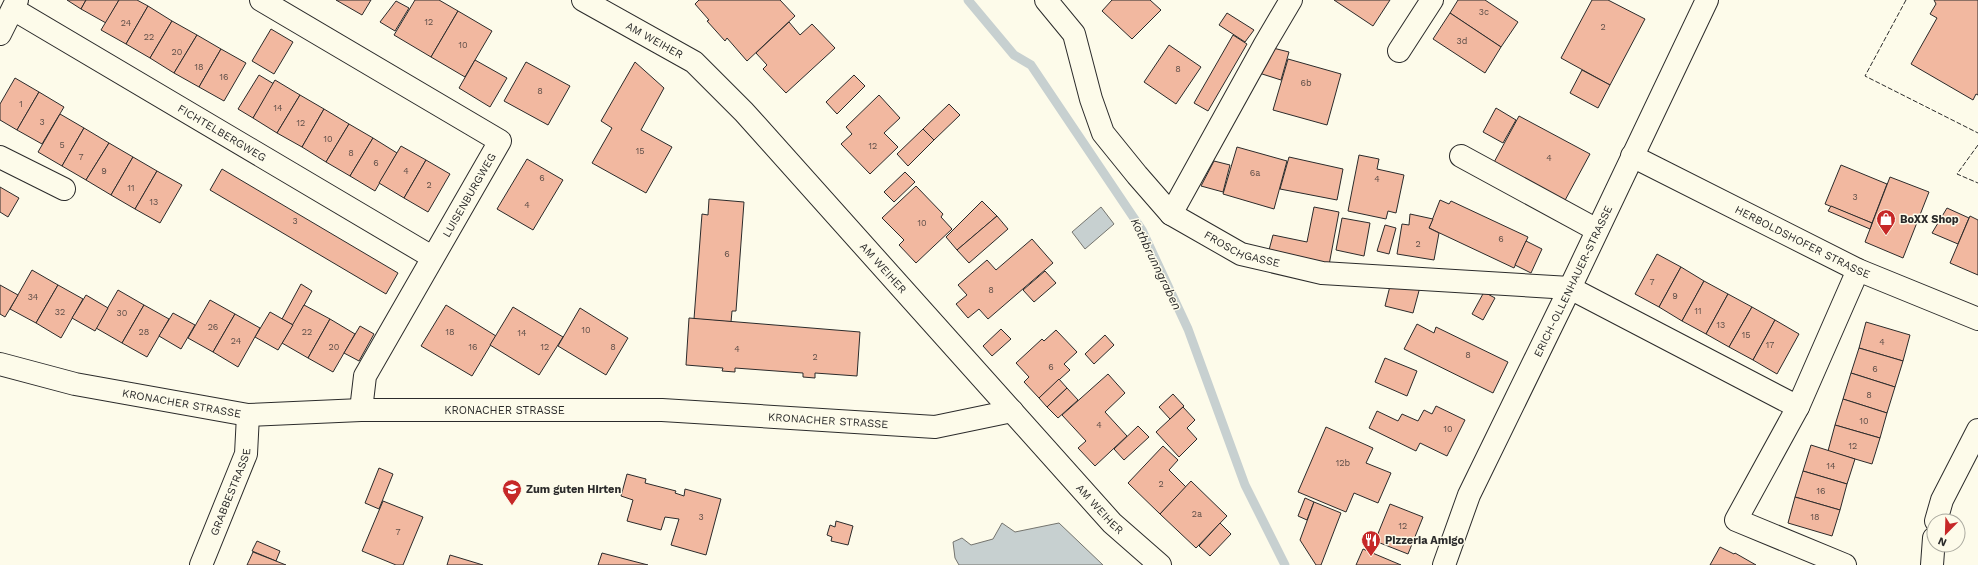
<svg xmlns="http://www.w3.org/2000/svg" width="1978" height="565" font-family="'Work Sans',sans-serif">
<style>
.water{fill:#c7d0d0;stroke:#74746e}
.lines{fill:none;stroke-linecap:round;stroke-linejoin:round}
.stream{stroke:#c7d0d0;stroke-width:9}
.building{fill:#f2b8a0;stroke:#2b2b2b}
.minor-casing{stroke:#2b2b2b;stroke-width:24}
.minor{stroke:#fdfbea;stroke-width:22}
.fence{stroke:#2b2b2b;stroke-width:1;stroke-dasharray:5 2;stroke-linecap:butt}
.labels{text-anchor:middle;stroke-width:3;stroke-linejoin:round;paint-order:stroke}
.number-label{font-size:9px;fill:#5d4e48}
.street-label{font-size:11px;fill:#2b2b2b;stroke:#fdfbea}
.poi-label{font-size:11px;font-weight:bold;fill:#2b2b2b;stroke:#fdfbea;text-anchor:start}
.water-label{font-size:12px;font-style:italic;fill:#2b2b2b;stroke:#fdfbea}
</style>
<rect width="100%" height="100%" fill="#fdfbea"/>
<!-- water -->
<g class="water">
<polygon points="1101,207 1114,224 1085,249 1072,232"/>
<polygon points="1002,523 1015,532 1059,523 1103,565 959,565 955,558 953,542 962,538 971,545 993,539"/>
</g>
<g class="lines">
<!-- stream -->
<polyline class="stream" points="968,0 1014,55 1031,65 1142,230 1188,329 1245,485 1285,565"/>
</g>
<!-- building -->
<g class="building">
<polygon points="67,0 86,0 81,9"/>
<polygon points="86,0 119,0 106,23 81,9"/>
<polygon points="119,0 137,0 148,6 126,44 101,30"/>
<polygon points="336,0 371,0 362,15"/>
<polygon points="415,0 439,0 458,11 431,57 394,35"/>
<polygon points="699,0 780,0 795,16 747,61 727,38 725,41 707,21 709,20 695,4"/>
<polygon points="1112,0 1150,0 1161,10 1132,39 1102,11"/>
<polygon points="1334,0 1390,0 1373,26"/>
<polygon points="1458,0 1485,0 1518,22 1501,47 1450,13"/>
<polygon points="1592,0 1608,0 1645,19 1610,85 1561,58"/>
<polygon points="1934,0 1978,0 1978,95 1976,94 1973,100 1911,64 1937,18 1930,14 1936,4"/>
<polygon points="396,1 409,8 395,31 380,22"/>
<polygon points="148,6 172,21 150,58 126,44"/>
<polygon points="458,11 492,31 465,77 431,57"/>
<polygon points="1227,13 1254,30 1245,42 1219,25"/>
<polygon points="1450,13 1501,47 1485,73 1433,39"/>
<polygon points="172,21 197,35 174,73 150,58"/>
<polygon points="789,22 800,35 812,24 835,48 786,93 763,69 767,65 756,53"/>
<polygon points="271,29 293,42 274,74 252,61"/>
<polygon points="197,35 221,49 199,87 174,73"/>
<polygon points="1233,35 1247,44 1208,111 1194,103"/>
<polygon points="1169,45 1201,67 1176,104 1144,82"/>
<polygon points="1273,48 1289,52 1281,80 1259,73"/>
<polygon points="221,49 246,63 224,101 199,87"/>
<polygon points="1288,59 1341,74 1327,125 1273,110"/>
<polygon points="475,60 507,78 490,107 459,88"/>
<polygon points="526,62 570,86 548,125 504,101"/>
<polygon points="635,62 664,88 641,130 672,147 646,193 592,163 612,128 601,121"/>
<polygon points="1582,70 1610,85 1598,108 1570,93"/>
<polygon points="259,75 274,84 253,118 238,109"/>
<polygon points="854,75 865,86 837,114 826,102"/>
<polygon points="15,78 39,92 17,130 0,120 0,104"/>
<polygon points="275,80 300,95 277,133 253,118"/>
<polygon points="39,92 64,107 42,144 17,130"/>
<polygon points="300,95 324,109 302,147 277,133"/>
<polygon points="879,95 900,118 884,133 898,147 870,174 841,144 852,134 846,127"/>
<polygon points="949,104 960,115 934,140 923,129"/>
<polygon points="1496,108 1516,120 1503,143 1483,132"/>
<polygon points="324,109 349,124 326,162 302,147"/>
<polygon points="60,114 84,128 62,166 38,152"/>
<polygon points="1519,116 1590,154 1563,204 1492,166"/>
<polygon points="349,124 373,138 350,176 326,162"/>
<polygon points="84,128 109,143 86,180 62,166"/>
<polygon points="923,129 934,140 908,166 897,154"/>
<polygon points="373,138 397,153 375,191 350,176"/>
<polygon points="109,143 133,157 111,195 86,180"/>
<polygon points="401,146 426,160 404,198 379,183"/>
<polygon points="1237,147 1287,161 1274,209 1223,194"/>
<polygon points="1359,155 1379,159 1377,169 1404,175 1396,213 1388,211 1386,219 1348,211"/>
<polygon points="133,157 157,171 135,209 111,195"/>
<polygon points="1289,157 1343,169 1337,200 1280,189"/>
<polygon points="527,159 563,180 533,230 497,209"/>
<polygon points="426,160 450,174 428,212 404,198"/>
<polygon points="1214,161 1230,165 1223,192 1201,186"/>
<polygon points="1841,165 1887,184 1872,223 1825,204"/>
<polygon points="222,169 398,273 386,294 210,190"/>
<polygon points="157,171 182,185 160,223 135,209"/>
<polygon points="905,172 915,182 894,202 884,192"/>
<polygon points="1890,177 1929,192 1903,258 1865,242"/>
<polygon points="916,186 943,214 941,217 952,229 916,263 899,245 904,240 882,218"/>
<polygon points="0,187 19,198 8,217 0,212"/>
<polygon points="709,199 744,202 736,311 732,311 731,322 694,319 702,214 708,215"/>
<polygon points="1440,200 1449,204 1451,201 1528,237 1514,268 1429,228"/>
<polygon points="982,201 997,216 957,250 946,237"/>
<polygon points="1831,206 1872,223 1870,229 1828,211"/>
<polygon points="1314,207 1339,212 1329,265 1269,250 1273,235 1307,242"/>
<polygon points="1947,208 1969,218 1958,244 1932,233"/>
<polygon points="1410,214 1433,219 1429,228 1439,233 1434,260 1397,254 1402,224 1409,225"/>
<polygon points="997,216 1008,229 969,263 957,250"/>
<polygon points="1970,216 1978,220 1978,275 1950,263"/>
<polygon points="1342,218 1370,223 1364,256 1336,250"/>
<polygon points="1385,225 1396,228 1389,254 1377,251"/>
<polygon points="1032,239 1053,263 988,319 979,309 968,318 956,304 967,295 958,285 987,260 996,270"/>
<polygon points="1526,241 1542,249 1531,273 1515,265"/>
<polygon points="1657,254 1681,267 1659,307 1635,294"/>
<polygon points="1681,267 1704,281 1682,321 1659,307"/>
<polygon points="32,270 58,285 36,323 10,309"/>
<polygon points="1045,271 1056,283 1034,302 1023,290"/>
<polygon points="1704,281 1728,294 1706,334 1682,321"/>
<polygon points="301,284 312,291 293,325 282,319"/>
<polygon points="0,285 18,295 5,317 0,314"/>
<polygon points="58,285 83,299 61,338 36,323"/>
<polygon points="1390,286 1420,287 1413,313 1385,306"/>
<polygon points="118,290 144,305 122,343 96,328"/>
<polygon points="1484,292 1495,298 1483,320 1472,314"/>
<polygon points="1728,294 1752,307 1729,347 1706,334"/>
<polygon points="86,295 108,308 95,331 72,318"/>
<polygon points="210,300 235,314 213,352 188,338"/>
<polygon points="144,305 169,319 147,357 122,343"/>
<polygon points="304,305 330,319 308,358 282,343"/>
<polygon points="446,305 496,336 472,376 421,346"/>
<polygon points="513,307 563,337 539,375 490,345"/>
<polygon points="1752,307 1775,320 1753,360 1729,347"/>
<polygon points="580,308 628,338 606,375 558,346"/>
<polygon points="270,312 293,325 278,350 255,337"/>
<polygon points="173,313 195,325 181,349 159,336"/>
<polygon points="235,314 260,328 238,367 213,352"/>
<polygon points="689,318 860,332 857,376 815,373 815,378 803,377 803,373 735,368 735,372 722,371 723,368 686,365"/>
<polygon points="330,319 355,334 333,372 308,358"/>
<polygon points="1775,320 1799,334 1777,374 1753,360"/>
<polygon points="1866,322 1910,335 1903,361 1859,348"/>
<polygon points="1417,324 1434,333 1436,327 1508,362 1493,393 1404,349"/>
<polygon points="360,326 374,334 359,361 344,353"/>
<polygon points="1001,329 1011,339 992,356 983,346"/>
<polygon points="1056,330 1077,352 1064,364 1070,370 1039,398 1024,382 1029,377 1016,363 1042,339 1044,341"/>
<polygon points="1105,335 1114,345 1094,364 1085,354"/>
<polygon points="1859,348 1903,361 1895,387 1851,373"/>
<polygon points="1385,358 1417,371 1407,396 1375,382"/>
<polygon points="1851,373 1895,387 1887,413 1843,399"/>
<polygon points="1108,374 1125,393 1105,412 1127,436 1095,466 1078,448 1086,441 1062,415"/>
<polygon points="1059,379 1067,388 1047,407 1039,398"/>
<polygon points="1067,388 1078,400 1058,418 1047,407"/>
<polygon points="1173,394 1184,406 1170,419 1159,407"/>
<polygon points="1843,399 1887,413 1880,438 1835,425"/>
<polygon points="1436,406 1465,420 1447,456 1420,443 1416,451 1369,428 1377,411 1398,421 1402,414 1418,421 1424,410 1432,414"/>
<polygon points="1183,407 1195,420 1187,428 1197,439 1179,457 1156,432"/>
<polygon points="1835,425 1880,438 1872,464 1828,451"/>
<polygon points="1138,426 1149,437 1124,460 1114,449"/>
<polygon points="1326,427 1373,448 1366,463 1391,473 1378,503 1354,493 1346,512 1298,492"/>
<polygon points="1811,445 1855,459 1847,484 1803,471"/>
<polygon points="1163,446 1178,460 1169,470 1186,487 1160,514 1128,483"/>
<polygon points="379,468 393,474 379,509 365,503"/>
<polygon points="1803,471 1847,484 1840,510 1795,497"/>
<polygon points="627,474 646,479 645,483 676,491 675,493 684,496 685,489 721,499 706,555 671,545 679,519 665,517 661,530 627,521 633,500 621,496"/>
<polygon points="1191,481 1227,516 1196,548 1160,514"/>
<polygon points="1795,497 1840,510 1832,536 1788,523"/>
<polygon points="1305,498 1314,502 1307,520 1298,516"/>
<polygon points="383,501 423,517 403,565 396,565 362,551"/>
<polygon points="1314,502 1341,513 1321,565 1316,565 1300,540"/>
<polygon points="1390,504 1423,517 1408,554 1375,541"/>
<polygon points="836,521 853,526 848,545 831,541 832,537 827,535 830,525 835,527"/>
<polygon points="1220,523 1231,534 1210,556 1199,546"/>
<polygon points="257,541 280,551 276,561 252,551"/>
<polygon points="1720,547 1734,554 1735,553 1756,565 1710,565"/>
<polygon points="1363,549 1401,565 1356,565"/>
<polygon points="253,552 286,565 247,565"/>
<polygon points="602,553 648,565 598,565"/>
<polygon points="450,555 483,565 447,565"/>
</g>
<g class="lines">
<defs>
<g id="minor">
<polyline points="261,0 500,141 365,376 361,410"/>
<path id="s1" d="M583 0 694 62 744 112 1112 523 1160 565"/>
<path id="s2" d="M1046 0 1074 34 1091 99 1103 133 1137 175 1171 214 1241 254 1322 273 1570 288 1798 407 1858 270"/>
<path id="s3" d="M13 9 432 257"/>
<polyline points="0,34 17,0"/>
<polyline points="1399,51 1432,0"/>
<polyline points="1461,156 1597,230"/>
<path id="s4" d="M1632 156 1858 270 1978 319"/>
<polyline points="0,157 64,189"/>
<polyline points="1171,214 1265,44 1291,0"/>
<path id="s5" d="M0 364 75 384 248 415 361 410H662L935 427 1012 411"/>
<polyline points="1798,407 1736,520 1845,565"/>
<polyline points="1936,521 1942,500 1978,430"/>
<path id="s6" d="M201 565 246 454 248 415"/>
<path id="s7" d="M1444 565 1469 495 1570 288 1707 0"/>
<polyline points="1932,565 1934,538"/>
</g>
</defs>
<!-- minor casing -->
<use href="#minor" class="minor-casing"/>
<!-- minor -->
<use href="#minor" class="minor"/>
<!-- fence -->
<g class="fence">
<polyline points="1906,0 1865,76 1978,133"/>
<polyline points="1978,145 1957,174 1978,183"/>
</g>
</g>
<!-- icons -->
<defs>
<symbol id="shop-pin" viewBox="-11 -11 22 30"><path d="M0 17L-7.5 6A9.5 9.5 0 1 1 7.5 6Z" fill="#c62828" stroke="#fdfbea"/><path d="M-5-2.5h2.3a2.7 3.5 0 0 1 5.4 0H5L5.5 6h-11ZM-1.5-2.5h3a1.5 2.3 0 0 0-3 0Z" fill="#fff"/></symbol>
<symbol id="school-pin" viewBox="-11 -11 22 30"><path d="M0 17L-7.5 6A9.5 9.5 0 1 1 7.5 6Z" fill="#c62828" stroke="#fdfbea"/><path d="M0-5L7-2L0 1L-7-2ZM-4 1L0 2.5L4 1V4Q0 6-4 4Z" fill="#fff"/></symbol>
<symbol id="restaurant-pin" viewBox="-11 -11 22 30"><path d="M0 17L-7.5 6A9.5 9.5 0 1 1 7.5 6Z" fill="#c62828" stroke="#fdfbea"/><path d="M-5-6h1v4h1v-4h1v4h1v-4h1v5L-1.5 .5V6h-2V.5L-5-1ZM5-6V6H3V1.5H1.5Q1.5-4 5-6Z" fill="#fff"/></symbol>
</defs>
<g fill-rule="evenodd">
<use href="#shop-pin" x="1875" y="208" width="22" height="30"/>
<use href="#school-pin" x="501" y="478" width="22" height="30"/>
<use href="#restaurant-pin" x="1360" y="529" width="22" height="30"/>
</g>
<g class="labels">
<!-- number labels -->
<g class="number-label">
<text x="1484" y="15">3c</text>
<text x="429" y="25">12</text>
<text x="126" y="26">24</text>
<text x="1603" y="30">2</text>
<text x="149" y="40">22</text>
<text x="1462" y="44">3d</text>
<text x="463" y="48">10</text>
<text x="177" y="55">20</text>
<text x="199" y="70">18</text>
<text x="1178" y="72">8</text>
<text x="224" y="80">16</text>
<text x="1306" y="86">6b</text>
<text x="540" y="94">8</text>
<text x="21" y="107">1</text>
<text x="278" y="111">14</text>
<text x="42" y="125">3</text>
<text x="301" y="126">12</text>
<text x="328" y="142">10</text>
<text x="62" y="148">5</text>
<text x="873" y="149">12</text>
<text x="640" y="154">15</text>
<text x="351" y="156">8</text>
<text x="81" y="160">7</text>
<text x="1549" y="161">4</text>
<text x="376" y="166">6</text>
<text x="104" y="174">9</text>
<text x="406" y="174">4</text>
<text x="1255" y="176">6a</text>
<text x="542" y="181">6</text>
<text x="1377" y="182">4</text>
<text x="429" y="188">2</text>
<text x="131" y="191">11</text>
<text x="1855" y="200">3</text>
<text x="154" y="205">13</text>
<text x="527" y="208">4</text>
<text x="295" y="224">3</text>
<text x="922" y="226">10</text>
<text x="1501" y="242">6</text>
<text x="1418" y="247">2</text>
<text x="727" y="257">6</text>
<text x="1652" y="285">7</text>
<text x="991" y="293">8</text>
<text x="1675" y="299">9</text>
<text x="33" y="300">34</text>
<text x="1698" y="314">11</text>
<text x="60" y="315">32</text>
<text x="122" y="316">30</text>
<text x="1721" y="328">13</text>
<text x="213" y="330">26</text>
<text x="586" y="333">10</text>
<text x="144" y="335">28</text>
<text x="307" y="335">22</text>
<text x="450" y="335">18</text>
<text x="522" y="336">14</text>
<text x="1746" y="338">15</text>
<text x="236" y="344">24</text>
<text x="1882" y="345">4</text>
<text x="1770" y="348">17</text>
<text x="334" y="350">20</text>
<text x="473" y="350">16</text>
<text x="545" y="350">12</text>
<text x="613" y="350">8</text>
<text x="737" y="352">4</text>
<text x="1468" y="358">8</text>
<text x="815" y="360">2</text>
<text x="1051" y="370">6</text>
<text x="1875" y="372">6</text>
<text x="1869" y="398">8</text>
<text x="1864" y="424">10</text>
<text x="1099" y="428">4</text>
<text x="1448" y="432">10</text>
<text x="1853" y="449">12</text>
<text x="1343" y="466">12b</text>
<text x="1831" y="469">14</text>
<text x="1161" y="487">2</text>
<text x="1821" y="494">16</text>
<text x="1197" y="517">2a</text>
<text x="701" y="520">3</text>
<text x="1815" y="520">18</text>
<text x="1403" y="529">12</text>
<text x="398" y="535">7</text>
</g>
<!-- street labels -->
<g class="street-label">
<text dy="4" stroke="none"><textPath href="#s1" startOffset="82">AM WEIHER</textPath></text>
<text dy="4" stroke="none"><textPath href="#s3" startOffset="243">FICHTELBERGWEG</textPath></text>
<text transform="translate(469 195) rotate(-60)" y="4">LUISENBURGWEG</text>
<text dy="4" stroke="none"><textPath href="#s4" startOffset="191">HERBOLDSHOFER STRASSE</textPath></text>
<text dy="4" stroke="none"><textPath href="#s2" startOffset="333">FROSCHGASSE</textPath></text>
<text dy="4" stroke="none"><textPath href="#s1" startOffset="407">AM WEIHER</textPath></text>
<text dy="4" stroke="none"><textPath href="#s7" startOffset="312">ERICH-OLLENHAUER-STRASSE</textPath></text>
<text dy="4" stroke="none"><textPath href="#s5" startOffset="186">KRONACHER STRASSE</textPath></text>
<text dy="4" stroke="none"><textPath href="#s5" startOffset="510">KRONACHER STRASSE</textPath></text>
<text dy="4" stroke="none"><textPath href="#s5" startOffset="834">KRONACHER STRASSE</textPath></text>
<text dy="4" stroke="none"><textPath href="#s6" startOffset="79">GRABBESTRASSE</textPath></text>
<text dy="4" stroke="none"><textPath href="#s1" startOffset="731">AM WEIHER</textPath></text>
</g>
<!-- poi labels -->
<g class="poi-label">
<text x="1900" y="223">BoXX Shop</text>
<text x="526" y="493">Zum guten Hirten</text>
<text x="1385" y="544">Pizzeria Amigo</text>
</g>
<!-- water labels -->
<g class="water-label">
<text transform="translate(1156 264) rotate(64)" y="4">Kothbrunngraben</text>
</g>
</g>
<!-- north arrow -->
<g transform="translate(1946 533) rotate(203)"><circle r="19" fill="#fdfbea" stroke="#a9a89e"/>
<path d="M0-3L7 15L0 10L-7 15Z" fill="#c62828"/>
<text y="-6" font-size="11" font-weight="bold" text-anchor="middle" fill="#2b2b2b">N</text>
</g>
</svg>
